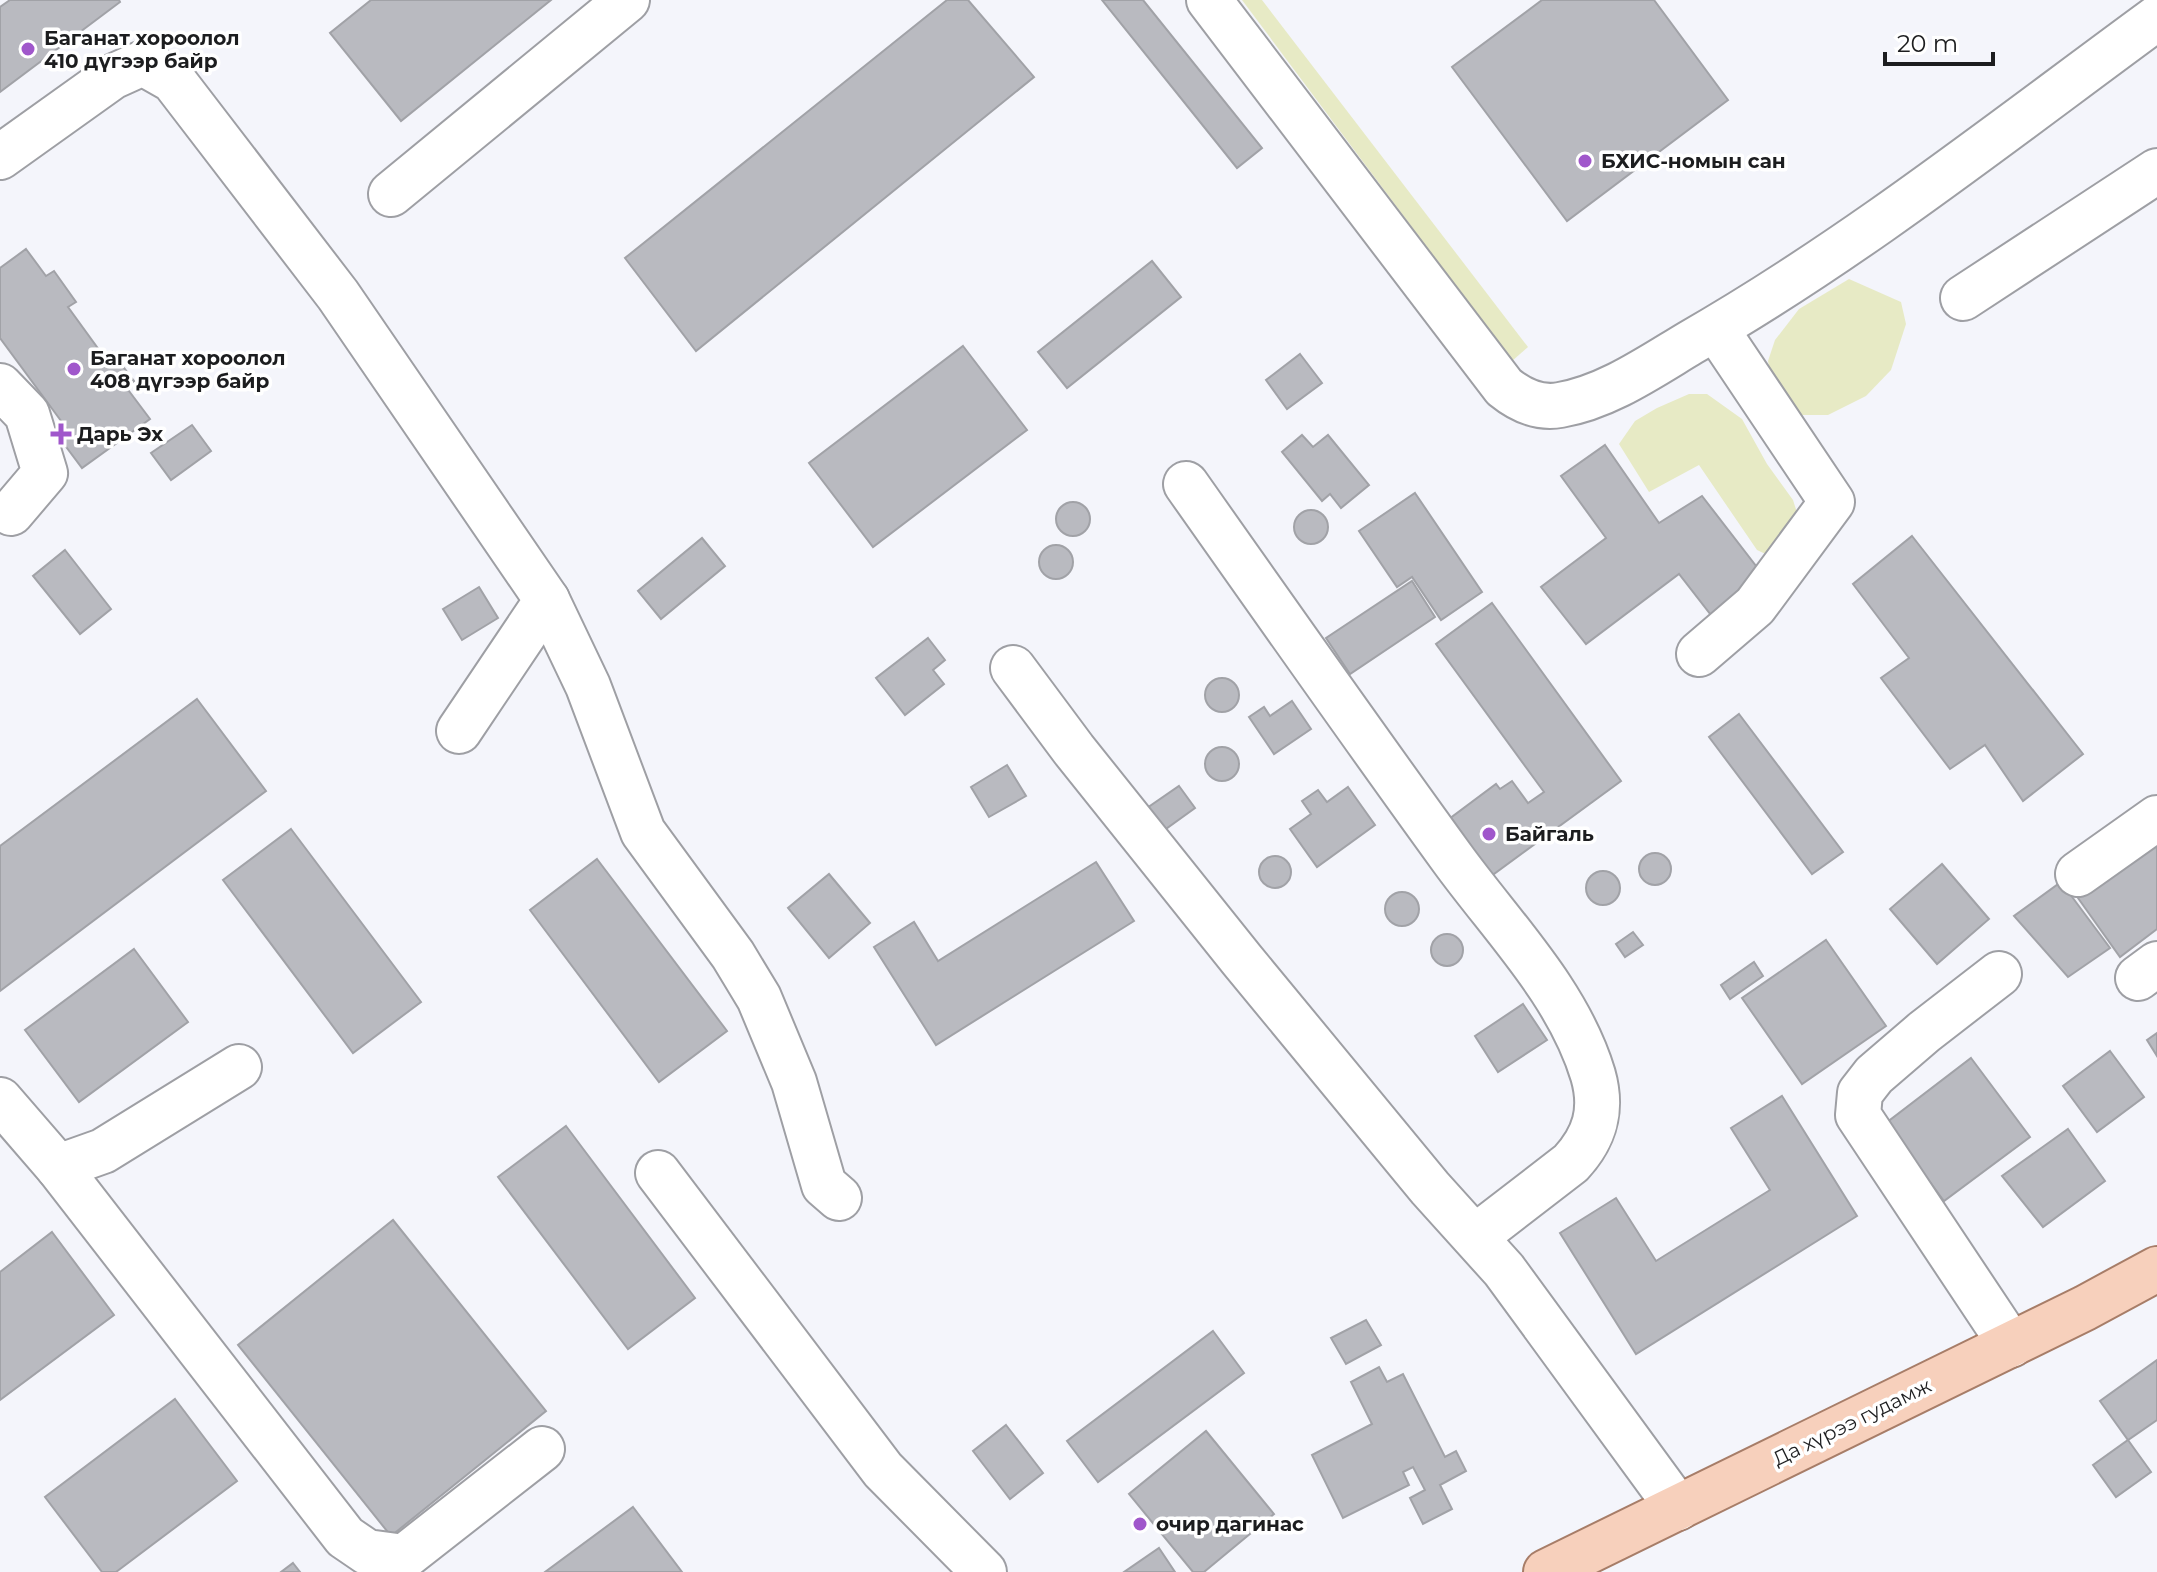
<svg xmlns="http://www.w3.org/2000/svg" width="2157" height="1572" font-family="Montserrat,sans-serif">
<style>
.green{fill:#e7eac5}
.building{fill:#b9bac0;stroke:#a1a2a7;stroke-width:2}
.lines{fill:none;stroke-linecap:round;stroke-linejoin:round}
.minor-casing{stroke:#9e9fa4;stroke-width:48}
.major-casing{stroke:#a77d68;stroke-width:48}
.minor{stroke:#fff;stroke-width:44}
.major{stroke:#f7d0bc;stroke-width:44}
.poi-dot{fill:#a057cb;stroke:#fff;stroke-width:3}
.labels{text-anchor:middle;stroke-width:7;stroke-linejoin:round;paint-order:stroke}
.poi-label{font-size:20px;font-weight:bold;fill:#1c1d1f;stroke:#fff;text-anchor:start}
.street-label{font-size:20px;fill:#1c1d1f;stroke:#fff}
</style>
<rect width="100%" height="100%" fill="#f4f5fb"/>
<!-- green -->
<g class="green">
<polygon points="1242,0 1262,0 1528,347 1512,361"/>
<polygon points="1849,279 1901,302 1906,324 1891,370 1866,396 1828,415 1802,415 1774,391 1768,361 1775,340 1799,309"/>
<polygon points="1689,394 1707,394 1742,419 1767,464 1793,500 1801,525 1772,557 1757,550 1699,465 1649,492 1619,444 1635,421 1657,408"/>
</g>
<!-- building -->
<g class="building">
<polygon points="10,0 119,0 120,2 0,92 0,7"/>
<polygon points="371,0 551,0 401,121 330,33"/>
<polygon points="947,0 968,0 1034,77 696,351 625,258"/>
<polygon points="1102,0 1143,0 1262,148 1237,168"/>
<polygon points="1542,0 1654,0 1728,100 1567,221 1452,67"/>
<polygon points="26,249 46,276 54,271 76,302 68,307 105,358 112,352 134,381 126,387 150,419 82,468 58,436 67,429 0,338 0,268"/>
<polygon points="1152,261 1181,297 1067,388 1038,352"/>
<polygon points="963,346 1027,430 873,547 809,463"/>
<polygon points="1300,354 1322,383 1287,409 1266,380"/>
<polygon points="192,425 211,451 171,480 151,453"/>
<polygon points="1302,435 1313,447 1328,435 1369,485 1341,508 1330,494 1322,501 1282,452"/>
<polygon points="1605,445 1659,523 1702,496 1770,584 1718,624 1679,574 1586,644 1541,587 1606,538 1561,476"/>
<polygon points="1415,493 1482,592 1441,620 1412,577 1397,587 1359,531"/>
<circle cx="1073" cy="519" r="17"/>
<circle cx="1311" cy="527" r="17"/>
<polygon points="1912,536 2083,754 2023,801 1985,745 1950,769 1881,678 1909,658 1853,584"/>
<polygon points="702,538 725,566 661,619 638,591"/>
<circle cx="1056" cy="562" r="17"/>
<polygon points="65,550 111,609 80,634 33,576"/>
<polygon points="1412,581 1435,617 1350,674 1326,638"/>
<polygon points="479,587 498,618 462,640 443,609"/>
<polygon points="1492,603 1621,781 1483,882 1441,825 1496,784 1500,789 1512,781 1528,803 1544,792 1436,644"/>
<polygon points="928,638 945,660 933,670 944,684 905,715 876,678"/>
<circle cx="1222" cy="695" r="17"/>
<polygon points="197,699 266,791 0,991 0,846"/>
<polygon points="1292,701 1311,729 1274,754 1249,717 1264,707 1270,716"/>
<polygon points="1739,714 1843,852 1812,874 1709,737"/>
<circle cx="1222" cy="764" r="17"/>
<polygon points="1007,765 1026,796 989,817 971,787"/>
<polygon points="1179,786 1195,808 1163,831 1147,808"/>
<polygon points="1348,787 1375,825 1317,867 1290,829 1311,814 1302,801 1318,790 1327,802"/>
<polygon points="291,829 421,1002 353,1053 223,880"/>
<polygon points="2157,835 2157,929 2120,957 2078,898"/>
<circle cx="1655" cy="869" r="16"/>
<circle cx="1275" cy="872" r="16"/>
<polygon points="597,859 727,1031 659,1082 530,910"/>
<polygon points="1096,862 1134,921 936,1045 874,947 914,922 938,961"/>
<polygon points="1942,864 1989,919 1937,964 1890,909"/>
<circle cx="1603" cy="888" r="17"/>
<polygon points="829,874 870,923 829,958 788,908"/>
<polygon points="2061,882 2110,948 2068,977 2014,916"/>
<circle cx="1402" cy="909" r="17"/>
<polygon points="1633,932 1643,945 1625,957 1616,944"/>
<circle cx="1447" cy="950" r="16"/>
<polygon points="1826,940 1886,1026 1802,1084 1742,998"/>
<polygon points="134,949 188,1022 79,1102 25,1030"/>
<polygon points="1754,962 1763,976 1730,999 1721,985"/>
<polygon points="1523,1004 1547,1040 1498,1072 1475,1036"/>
<polygon points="2157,1033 2157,1056 2147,1040"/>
<polygon points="2110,1051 2144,1097 2097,1132 2063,1086"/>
<polygon points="1971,1058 2030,1137 1944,1201 1886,1123"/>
<polygon points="1782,1096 1857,1216 1636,1354 1560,1233 1616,1198 1656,1261 1770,1190 1731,1128"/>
<polygon points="566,1126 695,1298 628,1349 498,1177"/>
<polygon points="2068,1129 2105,1181 2043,1227 2002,1176"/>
<polygon points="393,1220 546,1411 391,1536 238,1345"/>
<polygon points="52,1232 114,1315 0,1400 0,1272"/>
<polygon points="1366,1320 1381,1345 1346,1364 1331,1338"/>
<polygon points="1213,1331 1244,1373 1098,1482 1067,1441"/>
<polygon points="2157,1360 2157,1420 2128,1440 2100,1401"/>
<polygon points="1379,1367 1387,1382 1403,1374 1445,1457 1456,1451 1466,1471 1440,1485 1452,1509 1423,1524 1410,1498 1425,1490 1413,1467 1403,1472 1409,1485 1343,1518 1312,1455 1372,1424 1351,1382"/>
<polygon points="175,1399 237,1481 116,1572 102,1572 45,1497"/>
<polygon points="1006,1425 1043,1473 1010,1499 973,1451"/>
<polygon points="1206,1431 1274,1514 1204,1572 1193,1572 1129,1494"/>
<polygon points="2128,1440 2151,1472 2116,1497 2093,1465"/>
<polygon points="633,1507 682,1572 545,1572"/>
<polygon points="1159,1548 1175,1572 1124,1572"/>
<polygon points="293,1563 300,1572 281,1572"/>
</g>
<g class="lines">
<defs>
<g id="minor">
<path d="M1209 0 1504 387C1520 400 1538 409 1560 405 1607 397 1650 367 1690 343 1854 249 2004 130 2157 18"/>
<polyline points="0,157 112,77 143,63 173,80 338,295 547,600 459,731"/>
<polyline points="391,194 627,0"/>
<polyline points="1963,298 2157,171"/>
<polyline points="0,386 27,414 45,473 11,513"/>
<path d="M1186 484C1274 609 1362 734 1452 858 1502 927 1568 992 1593 1075 1603 1110 1595 1137 1571 1163L1475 1237"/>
<polyline points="547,600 588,686 643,832 733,955 759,998 794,1082 824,1185 839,1198"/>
<polyline points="1699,654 1755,606 1832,502 1716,329"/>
<polyline points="1013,668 1074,750 1242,960 1430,1188 1504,1270 1678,1508"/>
<polyline points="2078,874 2157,818"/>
<polyline points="1999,974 1924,1032 1874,1075 1860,1093 1858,1115 2011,1345"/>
<polyline points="2138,978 2157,964"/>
<polyline points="0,1100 58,1167 103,1151 239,1067"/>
<polyline points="58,1167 345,1537 367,1552 404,1557 542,1449"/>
<polyline points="658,1173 883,1470 984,1572"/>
</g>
<polyline id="major" points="1546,1572 2085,1308 2157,1269"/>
</defs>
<!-- minor casing -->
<use href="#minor" class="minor-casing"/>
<!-- major casing -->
<use href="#major" class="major-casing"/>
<!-- minor -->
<use href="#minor" class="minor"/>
<!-- major -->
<use href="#major" class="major"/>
</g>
<!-- markers -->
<g class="poi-dot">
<circle cx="28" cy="49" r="8"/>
<circle cx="1585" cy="161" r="8"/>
<circle cx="74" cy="369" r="8"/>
<path d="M57 422h8v8h8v8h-8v8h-8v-8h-8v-8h8z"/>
<circle cx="1489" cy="834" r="8"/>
<circle cx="1140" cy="1524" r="8"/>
</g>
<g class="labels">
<!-- poi labels -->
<g class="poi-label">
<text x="44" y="45">Баганат хороолол<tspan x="44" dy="23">410 дүгээр байр</tspan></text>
<text x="1601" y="168">БХИС-номын сан</text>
<text x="90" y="365">Баганат хороолол<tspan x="90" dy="23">408 дүгээр байр</tspan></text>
<text x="77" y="441">Дарь Эх</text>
<text x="1505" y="841">Байгаль</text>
<text x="1156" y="1531">очир дагинас</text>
</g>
<!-- street labels -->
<g class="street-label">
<text transform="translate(1852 1422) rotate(-26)" y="7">Да хүрээ гудамж</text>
</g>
</g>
<!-- scale -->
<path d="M1885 52v12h108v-12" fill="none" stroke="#1c1d1f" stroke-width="4"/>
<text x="1897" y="52" font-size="24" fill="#1c1d1f" stroke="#ffffff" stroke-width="6" paint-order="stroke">20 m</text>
</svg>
